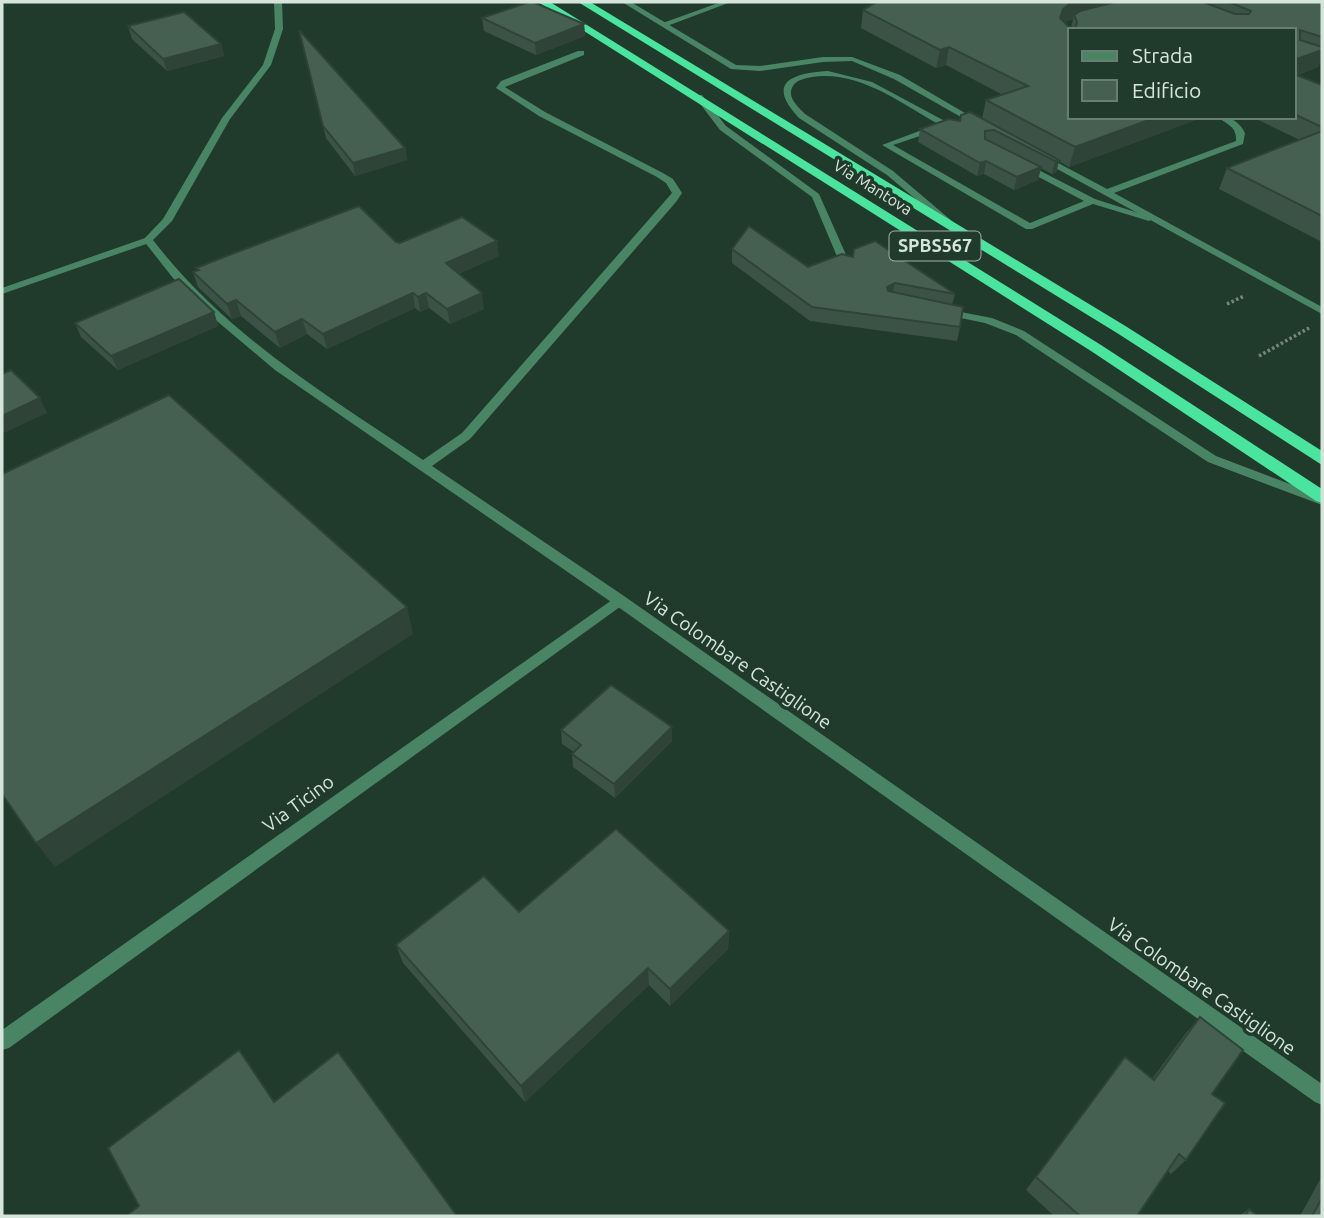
<svg xmlns="http://www.w3.org/2000/svg" width="1324" height="1218" font-family="Ubuntu,sans-serif">
<style>
.lines{fill:none;stroke-linecap:round;stroke-linejoin:round}
.path{stroke:#758a7e;stroke-width:3.5;stroke-dasharray:2.5 2.5;stroke-linecap:butt}
.service{fill:#498465;fill-rule:evenodd}
.minor{fill:#498465;fill-rule:evenodd}
.trunk{fill:#4ae49e;fill-rule:evenodd}
.wall{fill:#3b5346;fill-rule:evenodd}
.shaded-wall{fill:#304339}
.building{fill:#456051;stroke:#304339;stroke-width:2}
.labels{text-anchor:middle;stroke-width:7;stroke-linejoin:round;paint-order:stroke}
.far-street-label{font-size:16px;fill:#d6e5dc;stroke:#203a2c}
.shield{fill:#203a2c;stroke:#9fb2a7;stroke-width:2}
.shield-label{font-size:18px;font-weight:bold;fill:#d6e5dc}
.street-label{font-size:19px;fill:#d6e5dc;stroke:#203a2c}
</style>
<rect width="100%" height="100%" fill="#203a2c"/>
<g class="lines">
<!-- path -->
<g class="path">
<polyline points="1227,304 1244,296"/>
<polyline points="1259,356 1309,328"/>
</g>
<!-- service -->
<g class="service">
<polygon points="721,2 731,2 667,26 660,24"/>
<path d="M828 71 872 82 956 127 957 129 953 132 942 126 941 129 893 145 1030 223 1084 201 1020 167V163L1023 162 1095 199 1154 218 1149 221 1093 204 1032 229H1026L882 145 938 124C901 103 858 70 812 77 806 78 796 80 793 86 786 97 798 107 805 114L893 171 952 221 944 223 887 175 799 118C766 83 791 73 828 71Z"/>
<polygon points="696,95 702,95 726,126 819,194 851,266 850,268 841,266 812,197 720,130 695,97"/>
<polygon points="148,237 152,238 152,242 2,294 2,288"/>
<polygon points="945,309 992,318 1024,331 1216,456 1322,496 1322,505 1208,462 1016,335 985,323 941,314 940,312"/>
<polygon points="619,595 626,600 624,604 9,1048 2,1050 2,1030"/>
</g>
<!-- minor -->
<g class="minor">
<path d="M274 2H282L283 29 271 65 230 119 172 221 153 240C225 334 326 395 423 460L462 433 672 193 666 183 657 177 539 116 496 88 501 81 578 51H584V55L505 87 545 112 663 173 673 179 682 193 676 202 470 439 432 466 624 596 1322 1084V1105L1315 1102 614 604 275 370 205 311 173 278 143 240 163 219 222 118 263 65 275 29Z"/>
<polygon points="622,2 631,2 736,65 760,66 823,57 852,57 900,75 982,123 975,125 894,79 852,61 823,62 760,71 731,69"/>
<path d="M1218 117C1231 117 1239 121 1245 133L1243 144 1114 193 1322 307V314L1037 158 1045 156 1107 189 1236 141C1237 126 1227 125 1218 117Z"/>
</g>
<!-- trunk -->
<g class="trunk">
<polygon points="538,2 550,2 1101,345 1322,489 1322,503 1316,501 1091,351"/>
<polygon points="578,2 590,2 1127,327 1322,451 1322,465 1117,333"/>
</g>
</g>
<!-- wall -->
<g class="wall">
<path d="M877 2H1322V58L1318 67 1298 75 1322 85V242L1219 189 1227 168 1300 140 1252 117H1294V30H1070V117H1204L1069 167 1059 161 1056 173 1052 174 1041 168 1038 180 1014 190 984 174 977 176 918 142 920 129 960 121 982 119 986 100 1003 95 946 65 936 68 861 28 863 10ZM1073 19 1071 28 1064 22Z"/>
<polygon points="482,18 584,24 585,36 536,55 484,31"/>
<polygon points="128,26 221,44 224,56 167,71 132,39"/>
<polygon points="299,30 405,148 407,160 355,176 326,138"/>
<polygon points="396,242 499,256 458,274 484,309 450,324 429,308 420,312 415,308 327,349 307,334 280,348 241,316 232,319 198,287 193,272 197,271 196,268"/>
<polygon points="732,249 808,267 955,294 952,305 960,327 957,341 810,321 732,263"/>
<polygon points="214,312 218,326 118,370 81,337 75,323"/>
<polygon points="561,730 672,741 615,798 573,767 572,754 574,752 562,744"/>
<polygon points="519,912 729,931 728,949 670,1006 649,985 525,1102 403,963 396,945"/>
<polygon points="1200,1017 1186,1160 1171,1174 1168,1171 1137,1216 1054,1216 1026,1190 1113,1073 1152,1079 1186,1033"/>
<polygon points="1322,1176 1322,1216 1300,1216"/>
<polygon points="1249,1209 1258,1216 1239,1216"/>
</g>
<!-- shaded-wall -->
<g class="shaded-wall">
<polygon points="1075,2 1140,2 1074,15 1073,19 1066,21 1058,27 1055,36 1063,9 1071,3"/>
<polygon points="584,24 585,36 536,55 535,43"/>
<polygon points="221,44 224,56 167,71 163,59"/>
<polygon points="949,47 946,65 936,68 940,50"/>
<polygon points="1322,50 1322,58 1318,67 1294,76 1294,60"/>
<polygon points="1157,117 1204,117 1069,167 1075,147"/>
<polygon points="405,148 407,160 355,176 353,163"/>
<polygon points="1059,160 1056,173 1052,174 1055,161"/>
<polygon points="986,161 984,174 977,176 980,163"/>
<polygon points="1041,167 1038,180 1014,190 1017,177"/>
<polygon points="497,241 499,256 448,278 446,263"/>
<polygon points="895,283 892,296 884,301 887,287"/>
<polygon points="413,293 415,308 327,349 323,334"/>
<polygon points="426,293 429,308 420,312 418,297"/>
<polygon points="482,293 484,309 450,324 447,309"/>
<polygon points="236,300 241,316 232,319 227,304"/>
<polygon points="214,312 218,326 118,370 111,356"/>
<polygon points="302,319 307,334 280,348 275,332"/>
<polygon points="40,398 47,413 4,433 2,430 2,416"/>
<polygon points="407,607 413,634 55,867 36,843"/>
<polygon points="672,727 672,741 615,798 614,784"/>
<polygon points="729,931 728,949 670,1006 670,989"/>
<polygon points="648,968 649,985 525,1102 521,1086"/>
</g>
<!-- building -->
<g class="building">
<polygon points="529,2 533,2 584,24 535,43 482,18"/>
<polygon points="877,2 1075,2 1071,3 1063,9 1060,18 1072,30 1070,30 1070,117 1157,117 1075,147 986,100 1028,86 949,47 940,50 863,10"/>
<polygon points="1115,2 1203,2 1235,14 1249,14 1251,11 1229,2 1322,2 1322,37 1300,30 1300,40 1322,47 1322,50 1294,60 1294,30 1075,30 1077,22 1074,15 1080,11"/>
<polygon points="184,12 221,44 163,59 128,26"/>
<polygon points="299,30 405,148 353,163 323,126"/>
<polygon points="1294,74 1322,85 1322,127 1294,114"/>
<polygon points="970,112 1059,160 1055,161 994,130 985,131 985,139 1041,167 1017,177 986,161 980,163 920,129 949,119 960,121 961,115"/>
<polygon points="1322,131 1322,216 1227,168"/>
<polygon points="359,206 396,242 400,243 462,217 497,241 446,263 482,293 447,309 426,293 418,297 413,293 323,334 302,319 275,332 236,300 227,304 193,272 199,270 196,268 224,257"/>
<polygon points="749,226 808,267 842,254 853,257 854,249 875,241 955,294 895,283 887,287 888,291 963,307 960,327 812,307 732,249"/>
<polygon points="179,279 214,312 111,356 75,323"/>
<polygon points="11,370 40,398 2,416 2,374"/>
<polygon points="169,395 407,607 36,843 2,794 2,474"/>
<polygon points="611,685 672,727 614,784 572,754 581,745 561,730"/>
<polygon points="616,829 729,931 670,989 648,968 521,1086 396,945 484,876 519,912"/>
<polygon points="1200,1017 1243,1050 1212,1094 1225,1103 1186,1160 1179,1154 1137,1216 1080,1216 1036,1177 1125,1057 1154,1080"/>
<polygon points="239,1050 274,1102 338,1052 457,1216 126,1216 139,1206 108,1148"/>
<polygon points="1322,1198 1322,1216 1312,1216"/>
<polygon points="1249,1209 1258,1216 1245,1216"/>
</g>
<g class="labels">
<!-- far-street labels -->
<g class="far-street-label">
<text transform="translate(873 187) rotate(32)" y="6">Via Mantova</text>
</g>
<!-- shield labels -->
<rect class="shield" x="889.5" y="231.5" width="91" height="29" rx="5"/>
<g class="shield-label">
<text x="935" y="252">SPBS567</text>
</g>
<!-- street labels -->
<g class="street-label">
<text transform="translate(738 660) rotate(35)" y="7">Via Colombare Castiglione</text>
<text transform="translate(298 803) rotate(-36)" y="7">Via Ticino</text>
<text transform="translate(1202 986) rotate(35)" y="7">Via Colombare Castiglione</text>
</g>
</g>
<!-- border -->
<rect width="1324" height="1218" fill="none" stroke="#d6e5dc" stroke-width="7"/>
<!-- legend -->
<rect x="1068" y="28" width="228" height="91" fill="#203a2c" stroke="#697e72" stroke-width="2"/>
<rect x="1082" y="51" width="35" height="10" fill="#498465" stroke="#697e72" stroke-width="2"/>
<text x="1132" y="63" font-size="21" fill="#d6e5dc">Strada</text>
<rect x="1082" y="80" width="35" height="21" fill="#456051" stroke="#697e72" stroke-width="2"/>
<text x="1132" y="98" font-size="21" fill="#d6e5dc">Edificio</text>
</svg>
